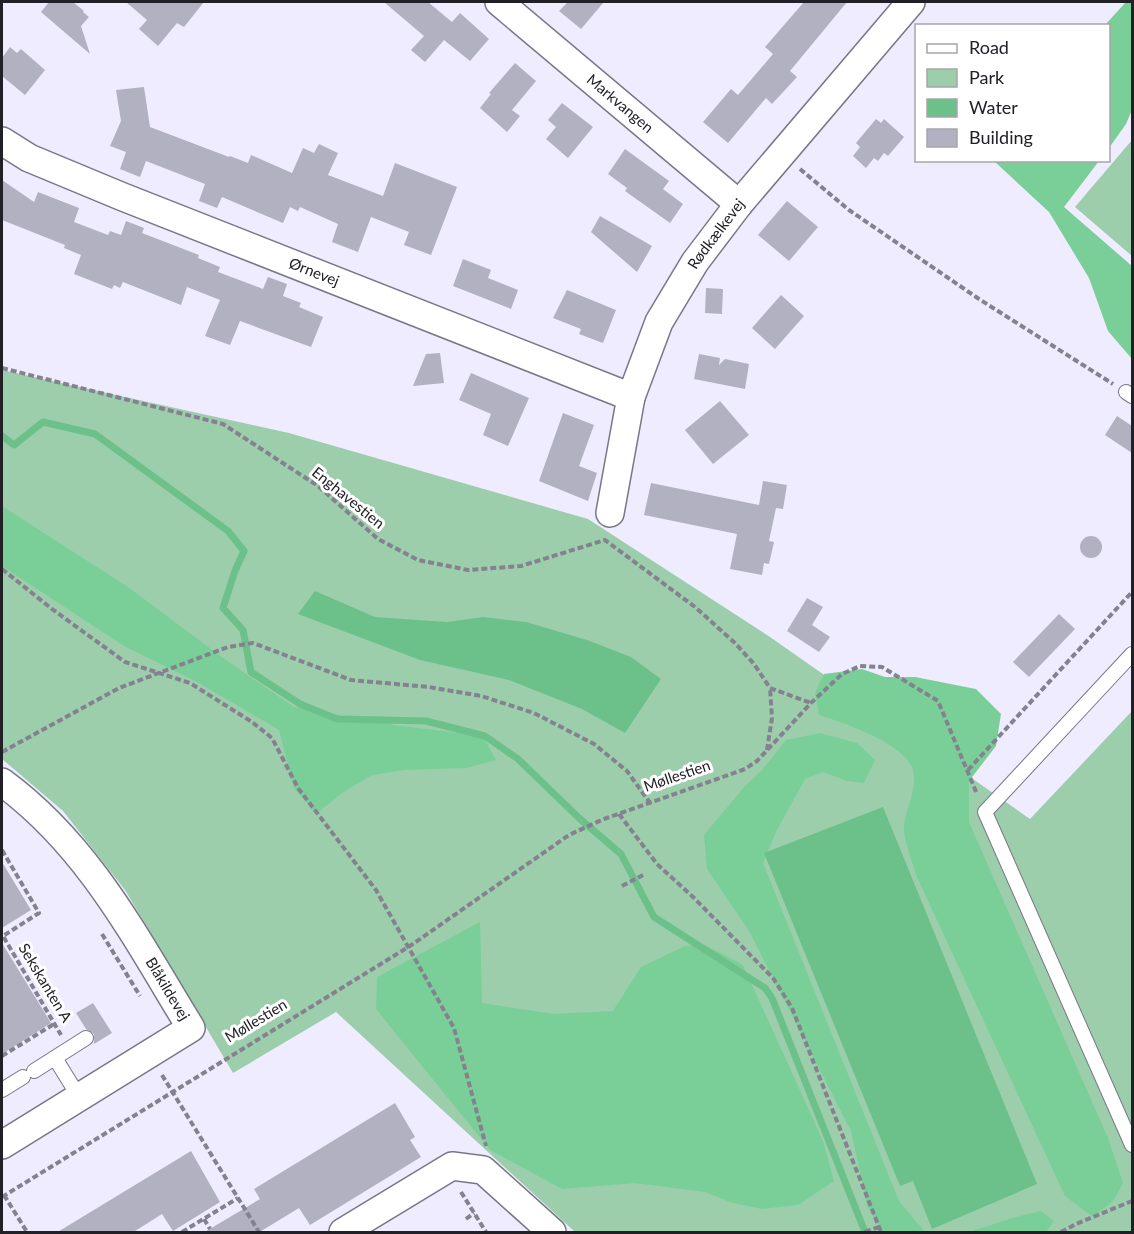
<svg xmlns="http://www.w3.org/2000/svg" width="1134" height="1234" font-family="Lato,sans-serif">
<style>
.green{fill:#9cceac}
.forest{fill:#7acf98}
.water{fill:#6cc18a}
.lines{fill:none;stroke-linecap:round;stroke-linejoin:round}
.stream{stroke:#6cc18a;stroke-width:7}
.building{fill:#b2b1c1}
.lane-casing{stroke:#787786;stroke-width:16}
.street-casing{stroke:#787786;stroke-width:30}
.path{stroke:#84828f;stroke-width:4;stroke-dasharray:6 3;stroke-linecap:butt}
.lane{stroke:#fff;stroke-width:14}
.street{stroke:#fff;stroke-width:27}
.labels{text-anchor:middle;stroke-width:6;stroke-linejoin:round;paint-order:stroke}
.street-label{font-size:15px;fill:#212027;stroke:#fff}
</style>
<rect width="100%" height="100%" fill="#eeecfe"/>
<!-- green -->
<g class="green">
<polygon points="1132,140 1132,256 1075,207"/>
<polygon points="2,370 289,433 588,519 770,637 1030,819 1132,711 1132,1232 575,1232 336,1012 233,1073 125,890 63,811 2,759"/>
</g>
<!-- forest -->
<g class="forest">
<polygon points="1126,2 1132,2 1132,110 1126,124 1109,148 1108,26 1105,25"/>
<polygon points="994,161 1099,161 1064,207 1132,266 1132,359 1108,331 1089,278 1049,212"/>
<polygon points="2,506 128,587 219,655 294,707 394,725 483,736 496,760 467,768 405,770 372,775 345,791 316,814 294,788 279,730 197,682 124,646 2,566"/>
<path d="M862 669 885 677H915L976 689 1001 714 996 746 969 781V822L1108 1138 1123 1183 1114 1200 1093 1217 1065 1196 916 875C912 861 905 844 904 830 903 815 916 794 914 775 912 745 844 723 819 715L815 693 824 674Z"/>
<polygon points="820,733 857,743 875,760 864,783 847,781 823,772 805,779 777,830 763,863 899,1201 925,1232 882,1232 867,1205 851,1131 749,931 707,869 704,835 745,786 762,770 786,740"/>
<polygon points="480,922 482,1003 554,1014 613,1011 641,967 685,946 705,945 743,965 823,1141 834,1181 798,1205 762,1209 733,1203 705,1192 635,1183 562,1189 490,1150 376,1009 377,977"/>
<polygon points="1041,1211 1054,1221 1046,1232 969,1232 1012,1218"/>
</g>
<!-- water -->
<g class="water">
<polygon points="315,591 375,617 447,622 483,617 526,622 587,640 631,657 661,679 625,733 582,709 509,680 420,660 298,614"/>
<polygon points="883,807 1037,1184 932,1229 913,1181 900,1186 764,853"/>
</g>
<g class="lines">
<!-- stream -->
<polyline class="stream" points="2,436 14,445 43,422 95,434 228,531 244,551 235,571 223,608 243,630 251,672 300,704 337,719 426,721 485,736 518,759 579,818 621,854 654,917 765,988 772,998 865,1232"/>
</g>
<!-- building -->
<g class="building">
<polygon points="49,2 73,2 84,11 83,12 89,17 81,26 90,54 41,12"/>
<polygon points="126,2 204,2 184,27 177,23 158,46 139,29 147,20"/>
<polygon points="384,2 428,2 452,22 460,13 489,39 470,61 444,40 425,62 411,50 424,36"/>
<polygon points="568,2 604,2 581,29 559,11"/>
<polygon points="804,2 847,2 790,71 797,77 772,104 766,98 728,143 703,122 731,89 738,95 773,54 765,47"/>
<polygon points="10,47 17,53 21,49 45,70 25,95 2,76 2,58"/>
<polygon points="515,63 536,81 512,110 520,116 507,132 480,108 491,94 489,93"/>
<polygon points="144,87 150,127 229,157 230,156 248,163 251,155 292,173 303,148 314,153 319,144 338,153 328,175 383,196 395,163 457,187 431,255 404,245 409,232 371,217 358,252 332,242 338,224 300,207 298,211 290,207 283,223 222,197 217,208 199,201 205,184 146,161 140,177 120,169 126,152 110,146 121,121 116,90"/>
<polygon points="562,103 593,127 568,158 546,139 556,127 548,120"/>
<polygon points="876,119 881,123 884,119 904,137 888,156 884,153 878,161 874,158 866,168 853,156 860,147 856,143"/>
<polygon points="625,149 669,181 663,189 683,204 670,223 625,191 627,188 608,174"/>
<polygon points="2,180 34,202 38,192 79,208 74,222 108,235 110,231 121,235 126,221 144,228 142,233 199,255 198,258 220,267 218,272 263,289 268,277 287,284 283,296 301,303 299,307 323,317 311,347 240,321 230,345 205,336 220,300 187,287 181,305 123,282 120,288 114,285 112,289 74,274 81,255 64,248 65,245 2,220"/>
<polygon points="787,201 818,227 789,261 758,235"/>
<polygon points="600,216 652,246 637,272 591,232"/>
<polygon points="463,259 491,270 488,278 518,290 511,309 453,286"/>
<polygon points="706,288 723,289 722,314 705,313"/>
<polygon points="567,290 616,310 603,343 579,334 581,329 553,318"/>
<polygon points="781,295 804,316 775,349 752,328"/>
<polygon points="440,353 444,383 413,386 426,354"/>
<polygon points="699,354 720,358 719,365 725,359 749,364 745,389 694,379"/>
<polygon points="471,373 529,398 508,446 483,435 491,414 459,400"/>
<polygon points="720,401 749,435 713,464 685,430"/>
<polygon points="563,413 594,425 579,466 597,473 588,501 539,481"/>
<polygon points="1117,416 1132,426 1132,453 1105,435"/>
<polygon points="763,481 787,485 783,509 776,508 769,541 774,542 769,564 764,563 762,575 730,569 737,534 644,515 651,483 759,505"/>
<circle cx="1091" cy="547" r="11"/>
<polygon points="807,598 823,607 812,625 830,637 819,652 787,631"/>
<polygon points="1059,614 1075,629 1029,677 1013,662"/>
<polygon points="2,862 31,910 2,928"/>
<polygon points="2,943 51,1023 2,1054"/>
<polygon points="93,1003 112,1033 94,1044 94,1034 86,1029 76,1013"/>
<polygon points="395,1103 415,1137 410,1140 421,1157 310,1225 299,1208 258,1233 203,1233 260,1199 254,1189"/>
<polygon points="191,1151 220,1202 199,1215 173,1231 162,1214 132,1233 56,1233"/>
</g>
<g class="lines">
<defs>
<g id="lane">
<polyline points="1126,392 1132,396"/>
<polyline points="1132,654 985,812 1132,1145"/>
<polyline points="55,1058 79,1097"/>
<polyline points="34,1071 86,1038"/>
<polyline points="2,1090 23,1077"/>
</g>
<g id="street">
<path id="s1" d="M499 2 739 204"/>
<path id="s2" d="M2 141 29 158 123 197 631 397"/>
<path id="s3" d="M610 513 631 397 659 322 695 262 739 204 911 2"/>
<path id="s4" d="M2 782C89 846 135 937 191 1028L2 1145"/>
<polyline points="343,1232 452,1166 483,1170 552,1232"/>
</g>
</defs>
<!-- lane casing -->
<use href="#lane" class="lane-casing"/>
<!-- street casing -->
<use href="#street" class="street-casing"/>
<!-- path -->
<g class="path">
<polyline points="800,169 849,210 979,299 1113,384"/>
<polyline points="2,368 223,424 318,486 378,539 418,560 468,570 521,566 605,540 695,607 735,643 754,664 770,688 811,703"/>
<polyline points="2,569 52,609 125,662 190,683 252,722 272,738 298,788 376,890 454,1028 486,1146"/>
<polyline points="767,750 772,718 770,688"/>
<polyline points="2,752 119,688 228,647 253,643 351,680 429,687 481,696 534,713 594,744 627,771 650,803"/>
<polyline points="968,770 1132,592"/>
<polyline points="619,814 657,864 693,897 773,978 792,1008 881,1232"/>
<polyline points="2,850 39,913 3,936 61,1035"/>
<polyline points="622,886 643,875"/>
<polyline points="102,934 140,996"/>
<polyline points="2,1056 54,1024"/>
<polyline points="162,1075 259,1232"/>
<polyline points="461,1192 486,1232"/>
<polyline points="4,1195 27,1232"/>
<polyline points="2,1197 410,946 569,835 604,819 745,769 757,761 811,703 842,674 860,666 882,667 938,701 977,794"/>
<polyline points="204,1219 210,1229"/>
<polyline points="466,1219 474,1213"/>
<polyline points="182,1232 238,1198"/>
<polyline points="865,1232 879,1227"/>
<polyline points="1061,1232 1076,1224 1132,1201"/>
</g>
<!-- lane -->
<use href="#lane" class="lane"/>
<!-- street -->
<use href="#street" class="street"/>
</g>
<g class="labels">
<!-- street labels -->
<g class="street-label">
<text dy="5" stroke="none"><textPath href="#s1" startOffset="158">Markvangen</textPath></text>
<text dy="5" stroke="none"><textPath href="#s3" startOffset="303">Rødkælkevej</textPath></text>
<text dy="5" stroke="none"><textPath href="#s2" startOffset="339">Ørnevej</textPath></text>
<text transform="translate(348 498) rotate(39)" y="5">Enghavestien</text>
<text transform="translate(677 776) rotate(-19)" y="5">Møllestien</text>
<text transform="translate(45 983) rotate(59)" y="5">Sekskanten A</text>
<text dy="5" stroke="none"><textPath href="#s4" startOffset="267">Blåkildevej</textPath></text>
<text transform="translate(256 1021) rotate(-31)" y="5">Møllestien</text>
</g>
</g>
<!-- border -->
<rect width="1134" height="1234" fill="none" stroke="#212027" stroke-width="6"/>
<!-- legend -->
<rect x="915" y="24" width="195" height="138" fill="#ffffff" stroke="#a6a6a9" stroke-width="1.5"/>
<rect x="927" y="44" width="30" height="9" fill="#ffffff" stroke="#a6a6a9" stroke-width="1.5"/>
<text x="969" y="54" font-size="18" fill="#212027">Road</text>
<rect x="927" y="69" width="30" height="18" fill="#9cceac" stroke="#a6a6a9" stroke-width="1.5"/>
<text x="969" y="84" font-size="18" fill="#212027">Park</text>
<rect x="927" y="99" width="30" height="18" fill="#6cc18a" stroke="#a6a6a9" stroke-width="1.5"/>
<text x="969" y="114" font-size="18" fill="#212027">Water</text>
<rect x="927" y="129" width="30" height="18" fill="#b2b1c1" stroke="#a6a6a9" stroke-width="1.5"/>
<text x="969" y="144" font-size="18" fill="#212027">Building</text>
</svg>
